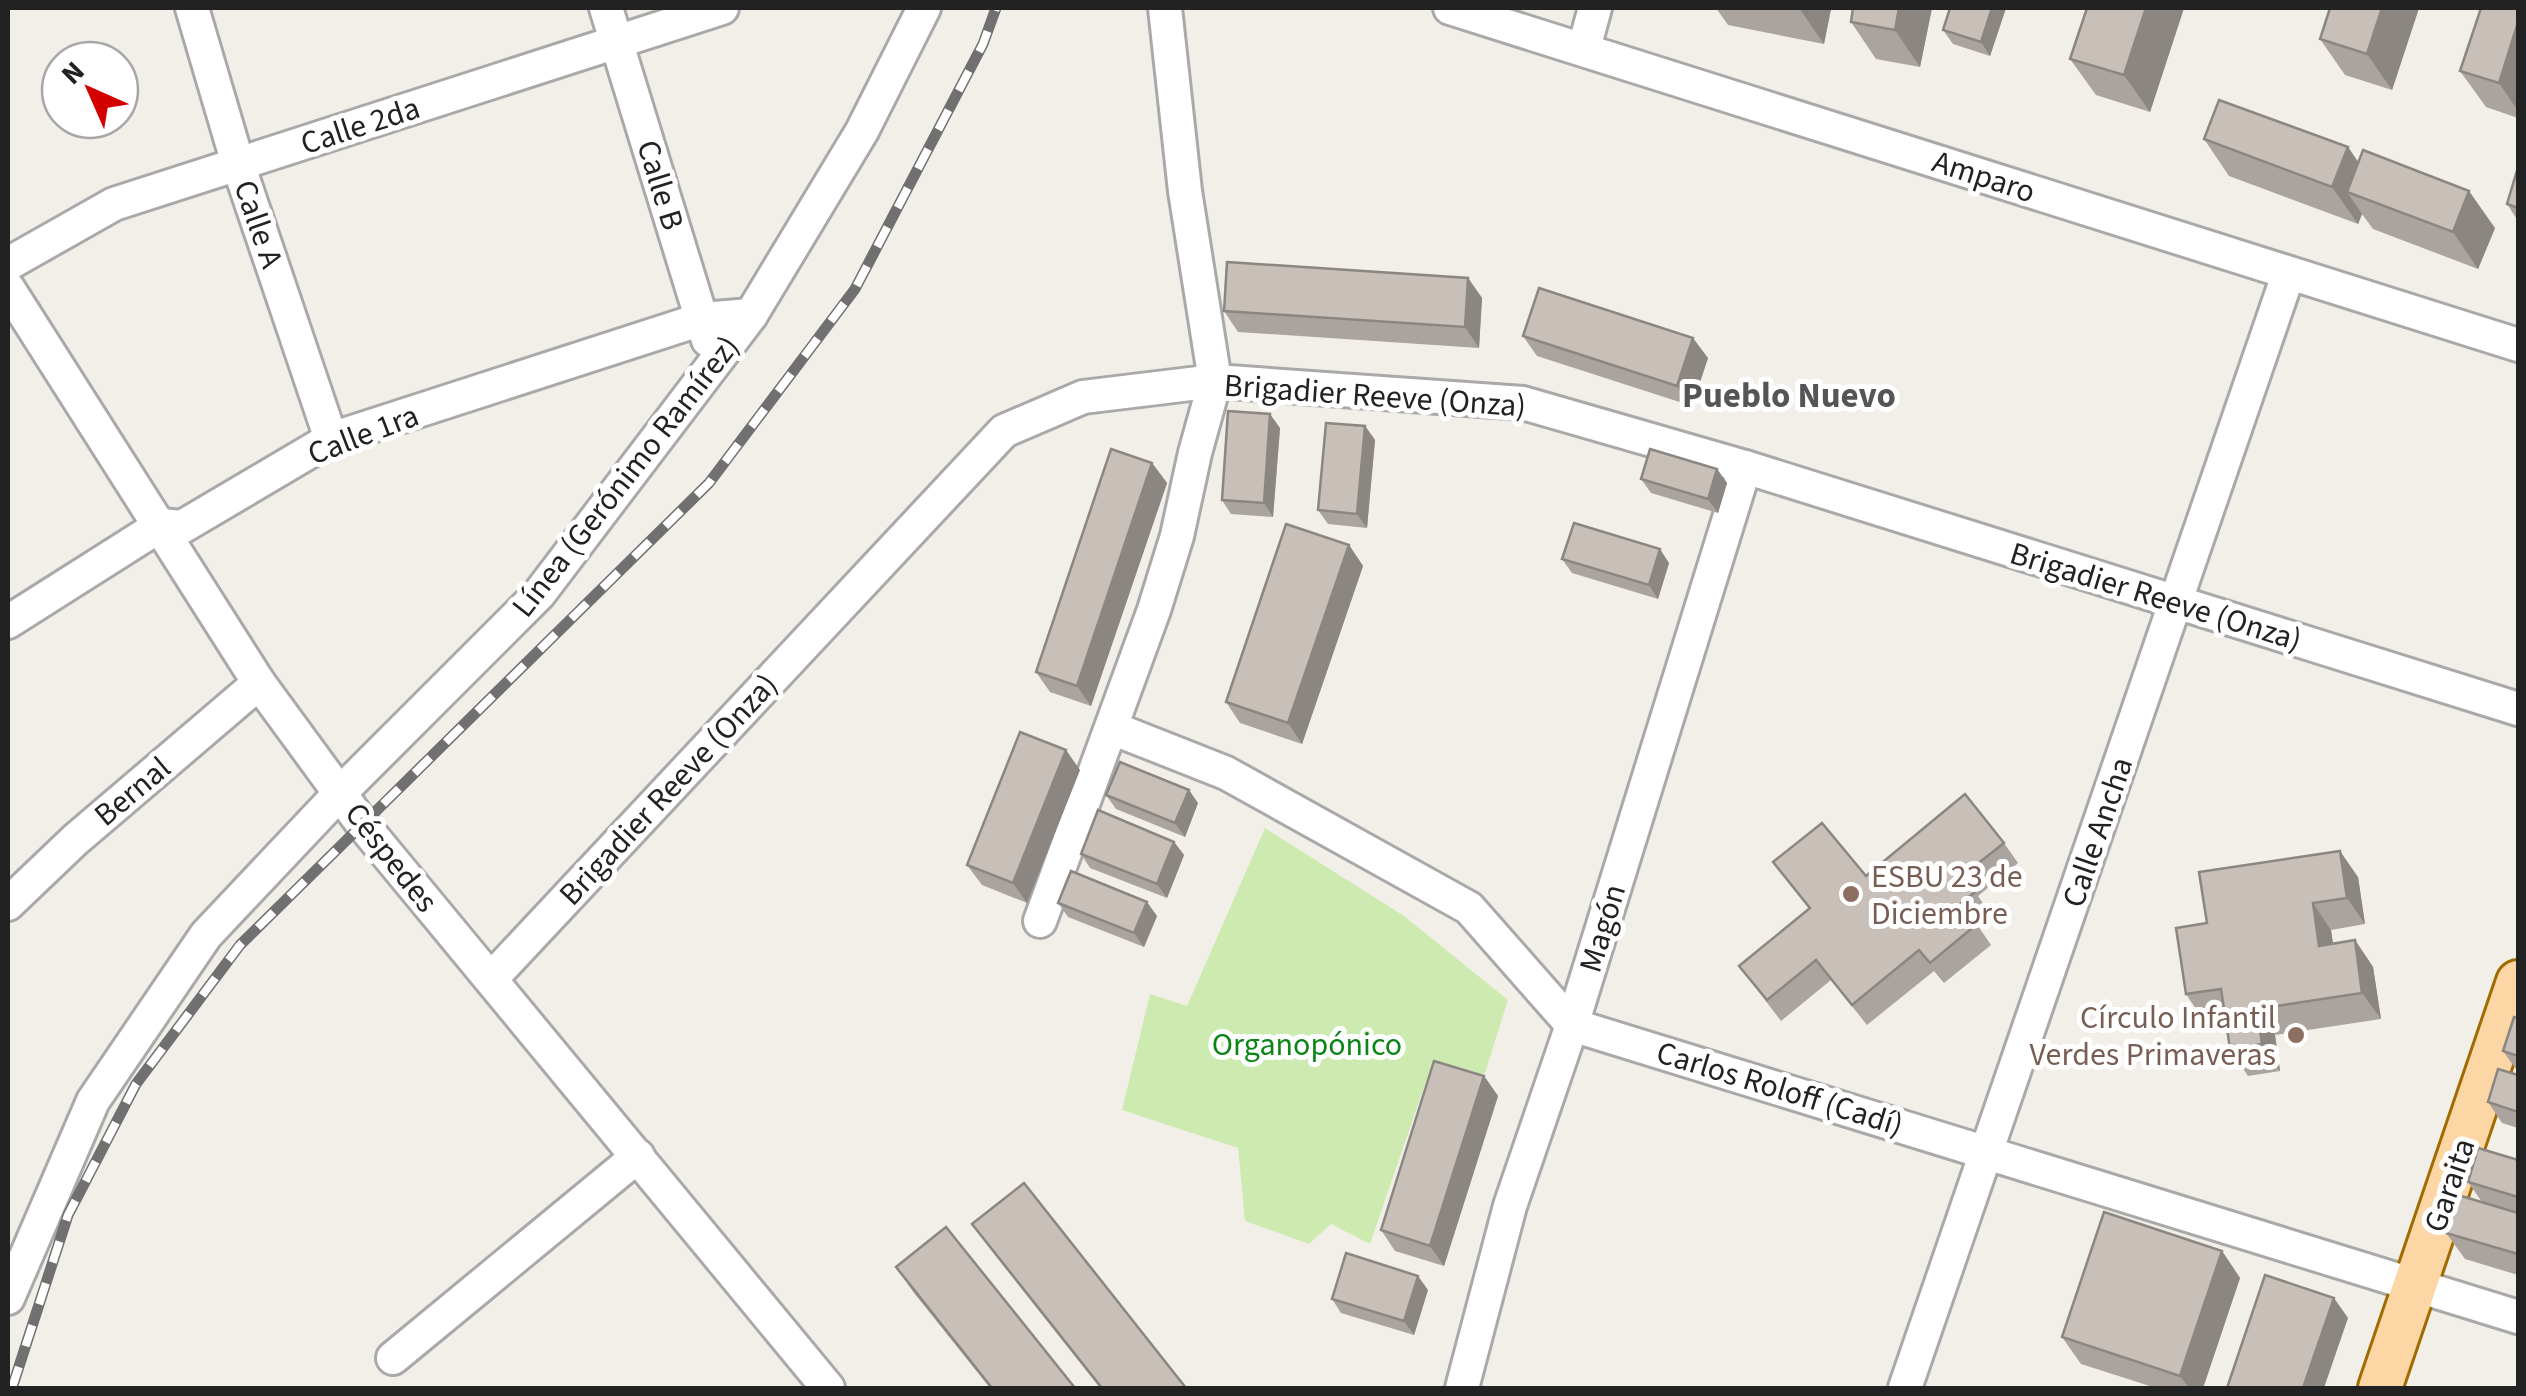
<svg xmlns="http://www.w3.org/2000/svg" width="2526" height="1396" font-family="'Source Sans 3',sans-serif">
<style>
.grass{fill:#cdebb0}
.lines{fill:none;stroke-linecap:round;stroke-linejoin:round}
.minor-casing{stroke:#a9a9a9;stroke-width:38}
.major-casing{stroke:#a06b00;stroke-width:48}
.minor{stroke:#fff;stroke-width:32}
.major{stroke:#fcd6a4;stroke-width:42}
.rail-casing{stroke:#707070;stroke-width:11}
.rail{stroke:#fff;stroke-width:8;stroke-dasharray:22;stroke-linecap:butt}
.wall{fill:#aba49e}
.shaded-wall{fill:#8b8681}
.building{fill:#c7bfb8;stroke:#8b8681;stroke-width:2.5}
.education-dot{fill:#8d6e63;stroke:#fff;stroke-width:4}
.labels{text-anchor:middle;stroke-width:10;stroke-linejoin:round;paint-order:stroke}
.street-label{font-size:32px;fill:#222;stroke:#fff}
.education-label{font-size:32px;fill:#785e54;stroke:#fff;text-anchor:start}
.park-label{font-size:32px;fill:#0c8416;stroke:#fff}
.neighbourhood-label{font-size:35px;font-weight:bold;fill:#555;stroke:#fff}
</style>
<rect width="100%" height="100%" fill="#f2efe9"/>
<!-- grass -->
<polygon class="grass" points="1265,828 1404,916 1508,1000 1483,1079 1431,1067 1370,1244 1331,1224 1309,1244 1245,1221 1238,1148 1122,1110 1150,994 1187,1006"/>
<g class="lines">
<defs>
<g id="minor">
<polyline points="192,8 238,164 331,439"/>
<polyline points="606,8 708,340"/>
<polyline points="1450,8 2518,345"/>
<polyline points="1584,48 1595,8"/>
<polyline points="8,264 114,204 722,8"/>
<polyline points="8,288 259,683 363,825 828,1388"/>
<polyline points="8,622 161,525 182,527 331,439 702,319 751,315"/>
<polyline points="1112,728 1226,773 1469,908 1572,1025 2518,1317"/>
<polyline points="8,904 75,840 259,683"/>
<polyline points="1040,921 1154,610 1177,536 1195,453 1215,381 1185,191 1165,8"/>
<polyline points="491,979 1004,431 1083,397 1215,381 1523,403 1745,467 2518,709"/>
<polyline points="8,1298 93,1101 206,935 341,792 539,594 751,315 862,131 924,8"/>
<polyline points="393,1358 638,1156"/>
<polyline points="1462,1388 1510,1206 1572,1025 1745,467"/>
<polyline points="1905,1388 2288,275"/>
</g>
<polyline id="major" points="2380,1388 2518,982"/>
</defs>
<!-- minor casing -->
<use href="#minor" class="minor-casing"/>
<!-- major casing -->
<use href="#major" class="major-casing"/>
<!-- minor -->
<use href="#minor" class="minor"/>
<!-- major -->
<use href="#major" class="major"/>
<defs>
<polyline id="rail" points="12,1388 68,1215 136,1084 240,945 709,483 855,289 983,44 996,8"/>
</defs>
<!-- rail casing -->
<use href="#rail" class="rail-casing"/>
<!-- rail -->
<use href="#rail" class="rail"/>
</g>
<!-- wall -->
<g class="wall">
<polygon points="1716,8 1830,8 1831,9 1824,44 1728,25"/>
<polygon points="1932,8 1920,67 1876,59 1851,22"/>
<polygon points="1950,8 2006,8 1990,56 1953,44 1943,30"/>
<polygon points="2087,8 2184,8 2150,112 2096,95 2070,59"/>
<polygon points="2419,8 2392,90 2345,75 2320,39"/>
<polygon points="2518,8 2518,118 2486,107 2460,71"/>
<polygon points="2204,139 2348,147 2358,162 2495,228 2478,269 2373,229 2362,214 2358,224 2229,176"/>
<polygon points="2518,167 2518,221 2507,204"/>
<polygon points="1468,278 1482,298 1479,348 1238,332 1224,311"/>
<polygon points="1523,336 1708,358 1692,406 1537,356"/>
<polygon points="1365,426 1375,440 1367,528 1328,524 1318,510"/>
<polygon points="1280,428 1273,517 1231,514 1222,500"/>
<polygon points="1152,463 1167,483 1091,706 1050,692 1036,672"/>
<polygon points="1717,469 1727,483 1718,513 1651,493 1641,479"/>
<polygon points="1349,545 1363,566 1302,744 1240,723 1226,702"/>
<polygon points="1562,559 1669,563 1658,599 1572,573"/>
<polygon points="1080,770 1027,903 982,885 967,865"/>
<polygon points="1106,795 1198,803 1185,837 1116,809"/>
<polygon points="1174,842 1184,855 1167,898 1090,868 1081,854"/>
<polygon points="2004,843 2018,863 1978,896 1989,912 1976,923 1991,945 1944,983 1934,971 1867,1025 1831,980 1781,1021 1739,966 1809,909 1773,862 1866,876"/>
<polygon points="2358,877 2365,924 2331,930 2333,944 2355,940 2373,967 2381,1019 2275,1035 2280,1071 2248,1076 2230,1049 2225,1018 2204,1021 2186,994 2207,923"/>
<polygon points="1058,903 1157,916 1144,947 1068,917"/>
<polygon points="2518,1018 2518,1072 2503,1051"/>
<polygon points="2518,1075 2518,1128 2502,1123 2488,1102"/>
<polygon points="1484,1076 1498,1096 1444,1266 1395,1251 1381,1230"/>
<polygon points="2518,1160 2518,1275 2465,1259 2446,1233 2482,1202 2468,1182"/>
<polygon points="972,1224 1186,1388 1100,1388 991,1250"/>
<polygon points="2222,1251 2240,1278 2203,1388 2156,1388 2081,1364 2062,1337"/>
<polygon points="896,1267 1075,1388 990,1388 914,1293"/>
<polygon points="1428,1290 1414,1335 1341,1313 1332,1299"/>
</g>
<!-- shaded-wall -->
<g class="shaded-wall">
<polygon points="1799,8 1830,8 1831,9 1824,44"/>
<polygon points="1899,8 1932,8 1920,67 1895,30"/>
<polygon points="1992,8 2006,8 1990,56 1981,42"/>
<polygon points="2146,8 2184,8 2150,112 2124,75"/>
<polygon points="2382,8 2419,8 2392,90 2367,54"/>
<polygon points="2518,22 2518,111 2499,83"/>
<polygon points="2348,147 2373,184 2347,192 2362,214 2358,224 2332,187"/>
<polygon points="2469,191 2495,228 2478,269 2453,232"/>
<polygon points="1468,278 1482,298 1479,348 1465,327"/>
<polygon points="1693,338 1708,358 1692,406 1677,386"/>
<polygon points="1270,414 1280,428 1273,517 1264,503"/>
<polygon points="1365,426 1375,440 1367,528 1357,514"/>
<polygon points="1152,463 1167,483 1091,706 1077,686"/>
<polygon points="1717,469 1727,483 1718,513 1708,499"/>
<polygon points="1349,545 1363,566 1302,744 1288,723"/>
<polygon points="1660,549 1669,563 1658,599 1649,585"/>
<polygon points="1066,750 1080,770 1027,903 1013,883"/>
<polygon points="1189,790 1198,803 1185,837 1175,823"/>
<polygon points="1174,842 1184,855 1167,898 1157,884"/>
<polygon points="2340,851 2358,877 2365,924 2347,898"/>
<polygon points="1147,902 1157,916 1144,947 1134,933"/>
<polygon points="2313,903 2331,930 2337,972 2319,946"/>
<polygon points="2355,940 2373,967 2381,1019 2362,993"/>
<polygon points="2257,1009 2275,1035 2280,1071 2262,1044"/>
<polygon points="1484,1076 1498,1096 1444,1266 1430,1246"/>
<polygon points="2222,1251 2240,1278 2203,1388 2189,1388 2180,1376"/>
<polygon points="1418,1276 1428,1290 1414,1335 1404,1321"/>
<polygon points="2334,1298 2348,1318 2324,1388 2303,1388"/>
</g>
<!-- building -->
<g class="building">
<polygon points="1853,8 1899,8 1895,30 1851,22"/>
<polygon points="1950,8 1992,8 1981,42 1943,30"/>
<polygon points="2087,8 2146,8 2124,75 2070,59"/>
<polygon points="2330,8 2382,8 2367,54 2320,39"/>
<polygon points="2481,8 2518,8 2518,22 2499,83 2460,71"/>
<polygon points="2219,100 2348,147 2332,187 2204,139"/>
<polygon points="2363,150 2469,191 2453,232 2347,192"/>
<polygon points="2518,167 2518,208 2507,204"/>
<polygon points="1227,262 1468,278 1465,327 1224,311"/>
<polygon points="1539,288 1693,338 1677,386 1523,336"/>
<polygon points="1228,411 1270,414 1264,503 1222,500"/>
<polygon points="1326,423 1365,426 1357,514 1318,510"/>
<polygon points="1111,449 1152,463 1077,686 1036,672"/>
<polygon points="1650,449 1717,469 1708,499 1641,479"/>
<polygon points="1574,523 1660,549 1649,585 1562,559"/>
<polygon points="1286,524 1349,545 1288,723 1226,702"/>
<polygon points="1020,732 1066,750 1013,883 967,865"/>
<polygon points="1120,762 1189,790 1175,823 1106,795"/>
<polygon points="1965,794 2004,843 1962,876 1975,892 1960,904 1977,924 1930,963 1919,950 1852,1005 1816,960 1767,1000 1739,966 1810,908 1773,862 1822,823 1866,876"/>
<polygon points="1098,810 1174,842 1157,884 1081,854"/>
<polygon points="2340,851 2347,898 2313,903 2319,946 2355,940 2362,993 2257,1009 2262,1044 2230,1049 2221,989 2186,994 2176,928 2207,923 2199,872"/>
<polygon points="1071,871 1147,902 1134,933 1058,903"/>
<polygon points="2514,1017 2518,1018 2518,1056 2503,1051"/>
<polygon points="1434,1061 1484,1076 1430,1246 1381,1230"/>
<polygon points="2498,1069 2518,1075 2518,1112 2488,1102"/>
<polygon points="2478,1148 2518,1160 2518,1197 2468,1182"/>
<polygon points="1024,1183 1186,1388 1102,1388 972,1224"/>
<polygon points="2458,1195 2518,1213 2518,1254 2446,1233"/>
<polygon points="2104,1212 2222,1251 2180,1376 2062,1337"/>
<polygon points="946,1227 1075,1388 992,1388 896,1267"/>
<polygon points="1346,1253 1418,1276 1404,1321 1332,1299"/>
<polygon points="2265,1275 2334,1298 2303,1388 2227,1388"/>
</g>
<!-- markers -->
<g class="education-dot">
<circle cx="1851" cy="894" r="10"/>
<circle cx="2296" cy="1035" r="10"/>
</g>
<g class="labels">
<!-- street labels -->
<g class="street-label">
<text transform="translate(360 125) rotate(-18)" y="11">Calle 2da</text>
<text transform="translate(1984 176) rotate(18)" y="11">Amparo</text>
<text transform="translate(661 185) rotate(73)" y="11">Calle B</text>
<text transform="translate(259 224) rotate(71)" y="11">Calle A</text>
<text transform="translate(1375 395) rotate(4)" y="11">Brigadier Reeve (Onza)</text>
<text transform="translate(363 434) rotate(-21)" y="11">Calle 1ra</text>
<text transform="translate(625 476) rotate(-52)" y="11">Línea (Gerónimo Ramírez)</text>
<text transform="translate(2156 596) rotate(17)" y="11">Brigadier Reeve (Onza)</text>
<text transform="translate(668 789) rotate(-47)" y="11">Brigadier Reeve (Onza)</text>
<text transform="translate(132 791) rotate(-40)" y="11">Bernal</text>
<text transform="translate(2097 832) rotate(-71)" y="11">Calle Ancha</text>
<text transform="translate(392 857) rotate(52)" y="11">Céspedes</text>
<text transform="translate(1602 928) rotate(-73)" y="11">Magón</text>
<text transform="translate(1780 1088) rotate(17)" y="11">Carlos Roloff (Cadí)</text>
<text transform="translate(2449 1185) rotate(-71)" y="11">Garaita</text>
</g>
<!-- education labels -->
<g class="education-label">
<text x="1871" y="887">ESBU 23 de<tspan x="1871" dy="37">Diciembre</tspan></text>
<text x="2276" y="1028" text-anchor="end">Círculo Infantil<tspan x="2276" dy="37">Verdes Primaveras</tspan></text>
</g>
<!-- park labels -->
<g class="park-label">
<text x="1307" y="1055">Organopónico</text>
</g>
<!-- neighbourhood labels -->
<g class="neighbourhood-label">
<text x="1789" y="407">Pueblo Nuevo</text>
</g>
</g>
<!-- border -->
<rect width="2526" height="1396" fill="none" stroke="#222222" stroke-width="20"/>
<!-- north arrow -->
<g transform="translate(90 90) rotate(315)"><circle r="48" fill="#ffffff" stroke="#a7a7a7" stroke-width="2.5"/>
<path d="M0-8L18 38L0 25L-18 38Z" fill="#d40000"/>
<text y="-15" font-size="28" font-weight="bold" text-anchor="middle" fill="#222222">N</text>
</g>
</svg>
